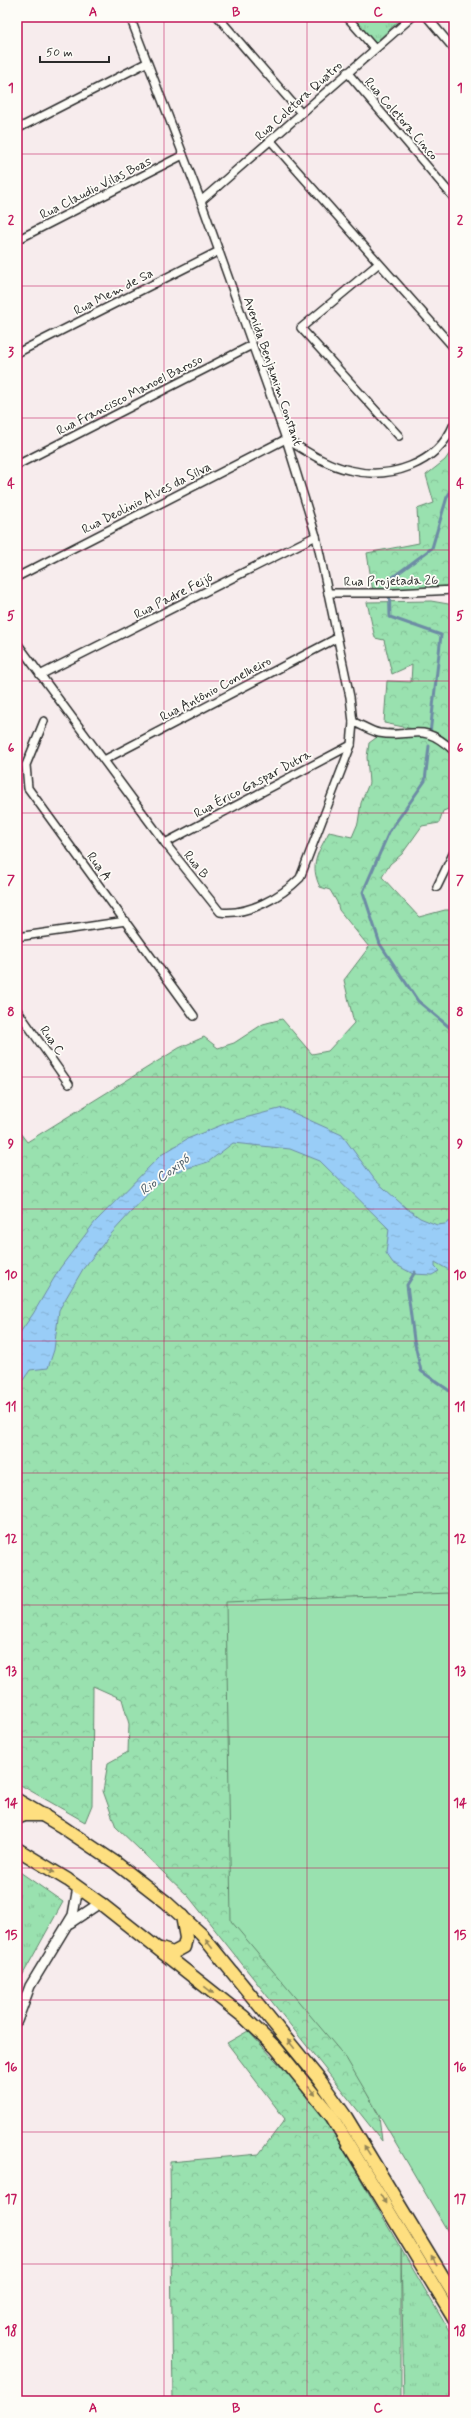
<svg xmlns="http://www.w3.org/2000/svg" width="471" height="2418" font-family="Mynerve,sans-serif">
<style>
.grass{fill:url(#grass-tufts);stroke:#62866d}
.forest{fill:url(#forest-crowns);stroke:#62866d}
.pitch{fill:#99e1af;stroke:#62866d}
.water{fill:url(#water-ripples);stroke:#6d8ca5}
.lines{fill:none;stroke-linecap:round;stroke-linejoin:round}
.stream{stroke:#6d8ca5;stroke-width:3}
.minor-casing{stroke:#2b2b2b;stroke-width:10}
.tertiary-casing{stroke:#2b2b2b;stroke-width:12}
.primary-casing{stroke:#2b2b2b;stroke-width:15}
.minor{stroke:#fdfcf7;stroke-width:7}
.tertiary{stroke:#fdfcf7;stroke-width:9}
.primary{stroke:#fedf80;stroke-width:12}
.oneway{fill:#948556}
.grid{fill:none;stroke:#c2185b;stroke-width:1;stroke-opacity:0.55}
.labels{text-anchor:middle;stroke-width:3.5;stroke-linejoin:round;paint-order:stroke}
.street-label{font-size:13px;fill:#2b2b2b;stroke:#fdfcf7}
.water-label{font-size:14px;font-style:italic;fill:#4c5c68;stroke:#fdfcf7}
.neatline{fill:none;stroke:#c2185b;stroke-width:1.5}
.grid-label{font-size:13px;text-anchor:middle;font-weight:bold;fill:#c2185b}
</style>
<defs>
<pattern id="grass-tufts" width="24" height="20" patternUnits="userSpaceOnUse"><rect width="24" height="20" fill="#99e1af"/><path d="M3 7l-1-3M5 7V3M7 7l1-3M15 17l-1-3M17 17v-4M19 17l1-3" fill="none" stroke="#84c197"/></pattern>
<pattern id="forest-crowns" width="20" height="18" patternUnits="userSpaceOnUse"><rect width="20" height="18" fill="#99e1af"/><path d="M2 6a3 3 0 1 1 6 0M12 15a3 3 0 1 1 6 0" fill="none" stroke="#84c197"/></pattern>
<pattern id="water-ripples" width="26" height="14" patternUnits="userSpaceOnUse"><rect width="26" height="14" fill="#99cdf7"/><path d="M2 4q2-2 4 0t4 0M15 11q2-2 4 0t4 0" fill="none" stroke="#84b0d4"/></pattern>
</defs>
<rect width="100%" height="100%" fill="#f7eced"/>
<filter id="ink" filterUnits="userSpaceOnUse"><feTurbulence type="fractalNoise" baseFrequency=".025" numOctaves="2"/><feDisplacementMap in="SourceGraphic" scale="8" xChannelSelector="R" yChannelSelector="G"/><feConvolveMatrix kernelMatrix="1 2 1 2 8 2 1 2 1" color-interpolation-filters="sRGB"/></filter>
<g filter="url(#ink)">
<!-- grass -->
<g class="grass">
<polygon points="353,17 403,17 375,43"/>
<polygon points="17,1870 63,1902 17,1985"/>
<polygon points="401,2249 454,2339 454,2401 404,2401"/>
</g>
<!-- forest -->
<g class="forest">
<polygon points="454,447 454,588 373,592 367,553 419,543 417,509 434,503 426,475 445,460"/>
<path d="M431 601 454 605V735L449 744 424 732C431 739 439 742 447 748 459 756 454 792 454 807L443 811 439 823 422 826 402 854 390 864 382 877 419 917 445 910H454V1682L448 1658 351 2063 379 2116 382 2141 189 1897 116 1827 103 1791 108 1763 128 1752 129 1724 122 1699 93 1686 92 1805 85 1822 17 1783V1129L27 1142 179 1048 204 1037 218 1048 234 1043 263 1024 282 1019 312 1054 328 1051 354 1023 344 980 369 947 339 910 337 902 330 890 320 887C309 864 318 853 329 832L352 837 358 823 361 803 369 783 367 757 369 743 388 729 418 730 384 723 387 681 411 682 412 665 392 674 384 640 375 638 367 602Z"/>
<polygon points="248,2031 319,2107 401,2249 401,2401 173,2401 170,2162 259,2154 285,2119 227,2043"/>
</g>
<!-- pitch -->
<polygon class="pitch" points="450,1593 454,1686 454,2242 346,2058 231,1921 226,1602"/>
<!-- water -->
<polygon class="water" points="283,1108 342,1135 375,1180 406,1208 420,1218 437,1225 445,1224 454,1219 454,1270 447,1269 435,1262 435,1267 439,1271 432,1275 413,1274 393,1263 386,1253 389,1229 320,1161 290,1149 233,1143 208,1162 172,1173 153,1188 111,1234 83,1269 59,1310 54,1350 48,1368 30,1370 17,1389 17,1337 33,1314 60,1268 95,1222 161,1155 187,1139 229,1122"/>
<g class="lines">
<!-- stream -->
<g class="stream">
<polyline points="430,734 441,635 390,617 389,580 432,548 447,497 454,486"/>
<polyline points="429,746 425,781 389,832 363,892 380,944 418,1001 454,1031"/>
<polyline points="415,1272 407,1285 414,1340 421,1371 454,1394"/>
</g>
<defs>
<g id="minor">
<polyline points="218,17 301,113"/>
<polyline points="347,17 374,48"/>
<polyline points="427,17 454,49"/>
<polyline points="347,72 454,198"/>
<polyline points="17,129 146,63"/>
<polyline points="271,141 454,348"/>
<polyline points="201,201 412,17"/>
<polyline points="17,240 183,155"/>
<polyline points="378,264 301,328 399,436"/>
<polyline points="17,353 219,251"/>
<path d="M286 439C306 451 326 465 349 470 389 480 437 465 454 424"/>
<polyline points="17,465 252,345"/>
<polyline points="17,577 286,439"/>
<polyline points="328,593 395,593 454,590"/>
<path d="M17 643 165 843 220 912C247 916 281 897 300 878L351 745 353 722 350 697 316 536 286 439 201 201 130 17"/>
<polyline points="40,675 316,536"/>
<polyline points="44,721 26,765 28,788 194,1016"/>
<path d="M353 722C362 725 370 731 379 733 415 739 420 720 454 751"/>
<polyline points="104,760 337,638"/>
<polyline points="165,843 351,745"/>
<polyline points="437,887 454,852"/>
<polyline points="17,937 126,921"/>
<polyline points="17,1010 69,1084"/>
</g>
<g id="tertiary">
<polyline points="70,1923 100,1903"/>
<polyline points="17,2021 30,1986 73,1915 78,1887"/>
</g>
<g id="primary">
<polyline points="17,1800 61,1826 116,1863 166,1902 201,1934 319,2079 346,2117 454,2295"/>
<polyline points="17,1818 25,1815 44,1815"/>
<polyline points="17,1849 68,1880 100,1903 244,2017 276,2048 332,2117 454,2319"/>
<polyline points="161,1949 173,1953 184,1947 186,1938 182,1916"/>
</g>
</defs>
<!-- minor casing -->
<use href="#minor" class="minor-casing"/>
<!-- tertiary casing -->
<use href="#tertiary" class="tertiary-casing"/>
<!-- primary casing -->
<use href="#primary" class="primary-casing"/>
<!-- minor -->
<use href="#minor" class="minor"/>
<!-- tertiary -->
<use href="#tertiary" class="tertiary"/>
<!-- primary -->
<use href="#primary" class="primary"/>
</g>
<!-- one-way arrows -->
<defs><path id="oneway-solid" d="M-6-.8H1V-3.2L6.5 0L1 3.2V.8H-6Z"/></defs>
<g class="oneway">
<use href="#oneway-solid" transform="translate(50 1870) rotate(31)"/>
<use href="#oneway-solid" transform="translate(209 1944) rotate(-128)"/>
<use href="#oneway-solid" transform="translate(209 1990) rotate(38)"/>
<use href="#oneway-solid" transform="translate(291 2044) rotate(-129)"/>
<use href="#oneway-solid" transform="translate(312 2091) rotate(50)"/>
<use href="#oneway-solid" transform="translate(367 2150) rotate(-122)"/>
<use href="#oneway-solid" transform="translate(383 2199) rotate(59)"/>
<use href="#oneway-solid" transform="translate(434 2261) rotate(-121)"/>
</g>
</g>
<!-- grid -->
<path class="grid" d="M164 17V2401M307 17V2401M17 154H454M17 286H454M17 418H454M17 550H454M17 681H454M17 813H454M17 945H454M17 1077H454M17 1209H454M17 1341H454M17 1473H454M17 1605H454M17 1737H454M17 1868H454M17 2000H454M17 2132H454M17 2264H454"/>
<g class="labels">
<!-- street labels -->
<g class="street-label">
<text transform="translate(298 100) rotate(-42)" y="5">Rua Coletora Quatro</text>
<text transform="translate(402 118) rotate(49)" y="5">Rua Coletora Cinco</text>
<text transform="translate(95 187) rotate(-27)" y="5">Rua Claudio Vilas Boas</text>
<text transform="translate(113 291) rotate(-27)" y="5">Rua Mem de Sa</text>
<text transform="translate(274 371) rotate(71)" y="5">Avenida Benjamim Constant</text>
<text transform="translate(129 394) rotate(-27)" y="5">Rua Francisco Manoel Baroso</text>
<text transform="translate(146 497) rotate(-27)" y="5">Rua Deolinio Alves da Silva</text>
<text transform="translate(391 580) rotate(-1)" y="5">Rua Projetada 26</text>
<text transform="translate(173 595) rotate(-27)" y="5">Rua Padre Feijó</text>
<text transform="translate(215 688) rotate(-28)" y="5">Rua Antônio Conelheiro</text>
<text transform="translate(252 783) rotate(-28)" y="5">Rua Érico Gaspar Dutra</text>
<text transform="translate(197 864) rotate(51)" y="5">Rua B</text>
<text transform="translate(100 866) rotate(54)" y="5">Rua A</text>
<text transform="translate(53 1040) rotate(55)" y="5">Rua C</text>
</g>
<!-- water labels -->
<g class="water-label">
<text transform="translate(164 1174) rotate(-37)" y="5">Rio Coxipó</text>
</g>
</g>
<!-- margin -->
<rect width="471" height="2418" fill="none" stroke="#fdfcf7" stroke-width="44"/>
<!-- scale -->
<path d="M40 56v6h69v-6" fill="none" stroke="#2b2b2b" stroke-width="2"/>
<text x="46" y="56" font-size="12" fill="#2b2b2b" stroke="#fdfcf7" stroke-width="3" paint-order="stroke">50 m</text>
<rect x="22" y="22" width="427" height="2374" class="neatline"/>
<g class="grid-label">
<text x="93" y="16">A</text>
<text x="236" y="16">B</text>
<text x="378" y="16">C</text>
<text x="11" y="92">1</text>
<text x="460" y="92">1</text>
<text x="11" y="224">2</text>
<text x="460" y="224">2</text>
<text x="11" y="356">3</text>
<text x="460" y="356">3</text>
<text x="11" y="488">4</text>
<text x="460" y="488">4</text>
<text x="11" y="620">5</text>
<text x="460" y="620">5</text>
<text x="11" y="752">6</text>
<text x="460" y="752">6</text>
<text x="11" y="884">7</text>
<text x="460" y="884">7</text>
<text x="11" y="1016">8</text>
<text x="460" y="1016">8</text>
<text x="11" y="1148">9</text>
<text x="460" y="1148">9</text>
<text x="11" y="1279">10</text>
<text x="460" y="1279">10</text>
<text x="11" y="1411">11</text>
<text x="460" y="1411">11</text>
<text x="11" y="1543">12</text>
<text x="460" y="1543">12</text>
<text x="11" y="1675">13</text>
<text x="460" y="1675">13</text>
<text x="11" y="1807">14</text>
<text x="460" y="1807">14</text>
<text x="11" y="1939">15</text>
<text x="460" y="1939">15</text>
<text x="11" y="2071">16</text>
<text x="460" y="2071">16</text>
<text x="11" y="2203">17</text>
<text x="460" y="2203">17</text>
<text x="11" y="2335">18</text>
<text x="460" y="2335">18</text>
<text x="93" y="2412">A</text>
<text x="236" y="2412">B</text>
<text x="378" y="2412">C</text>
</g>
</svg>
